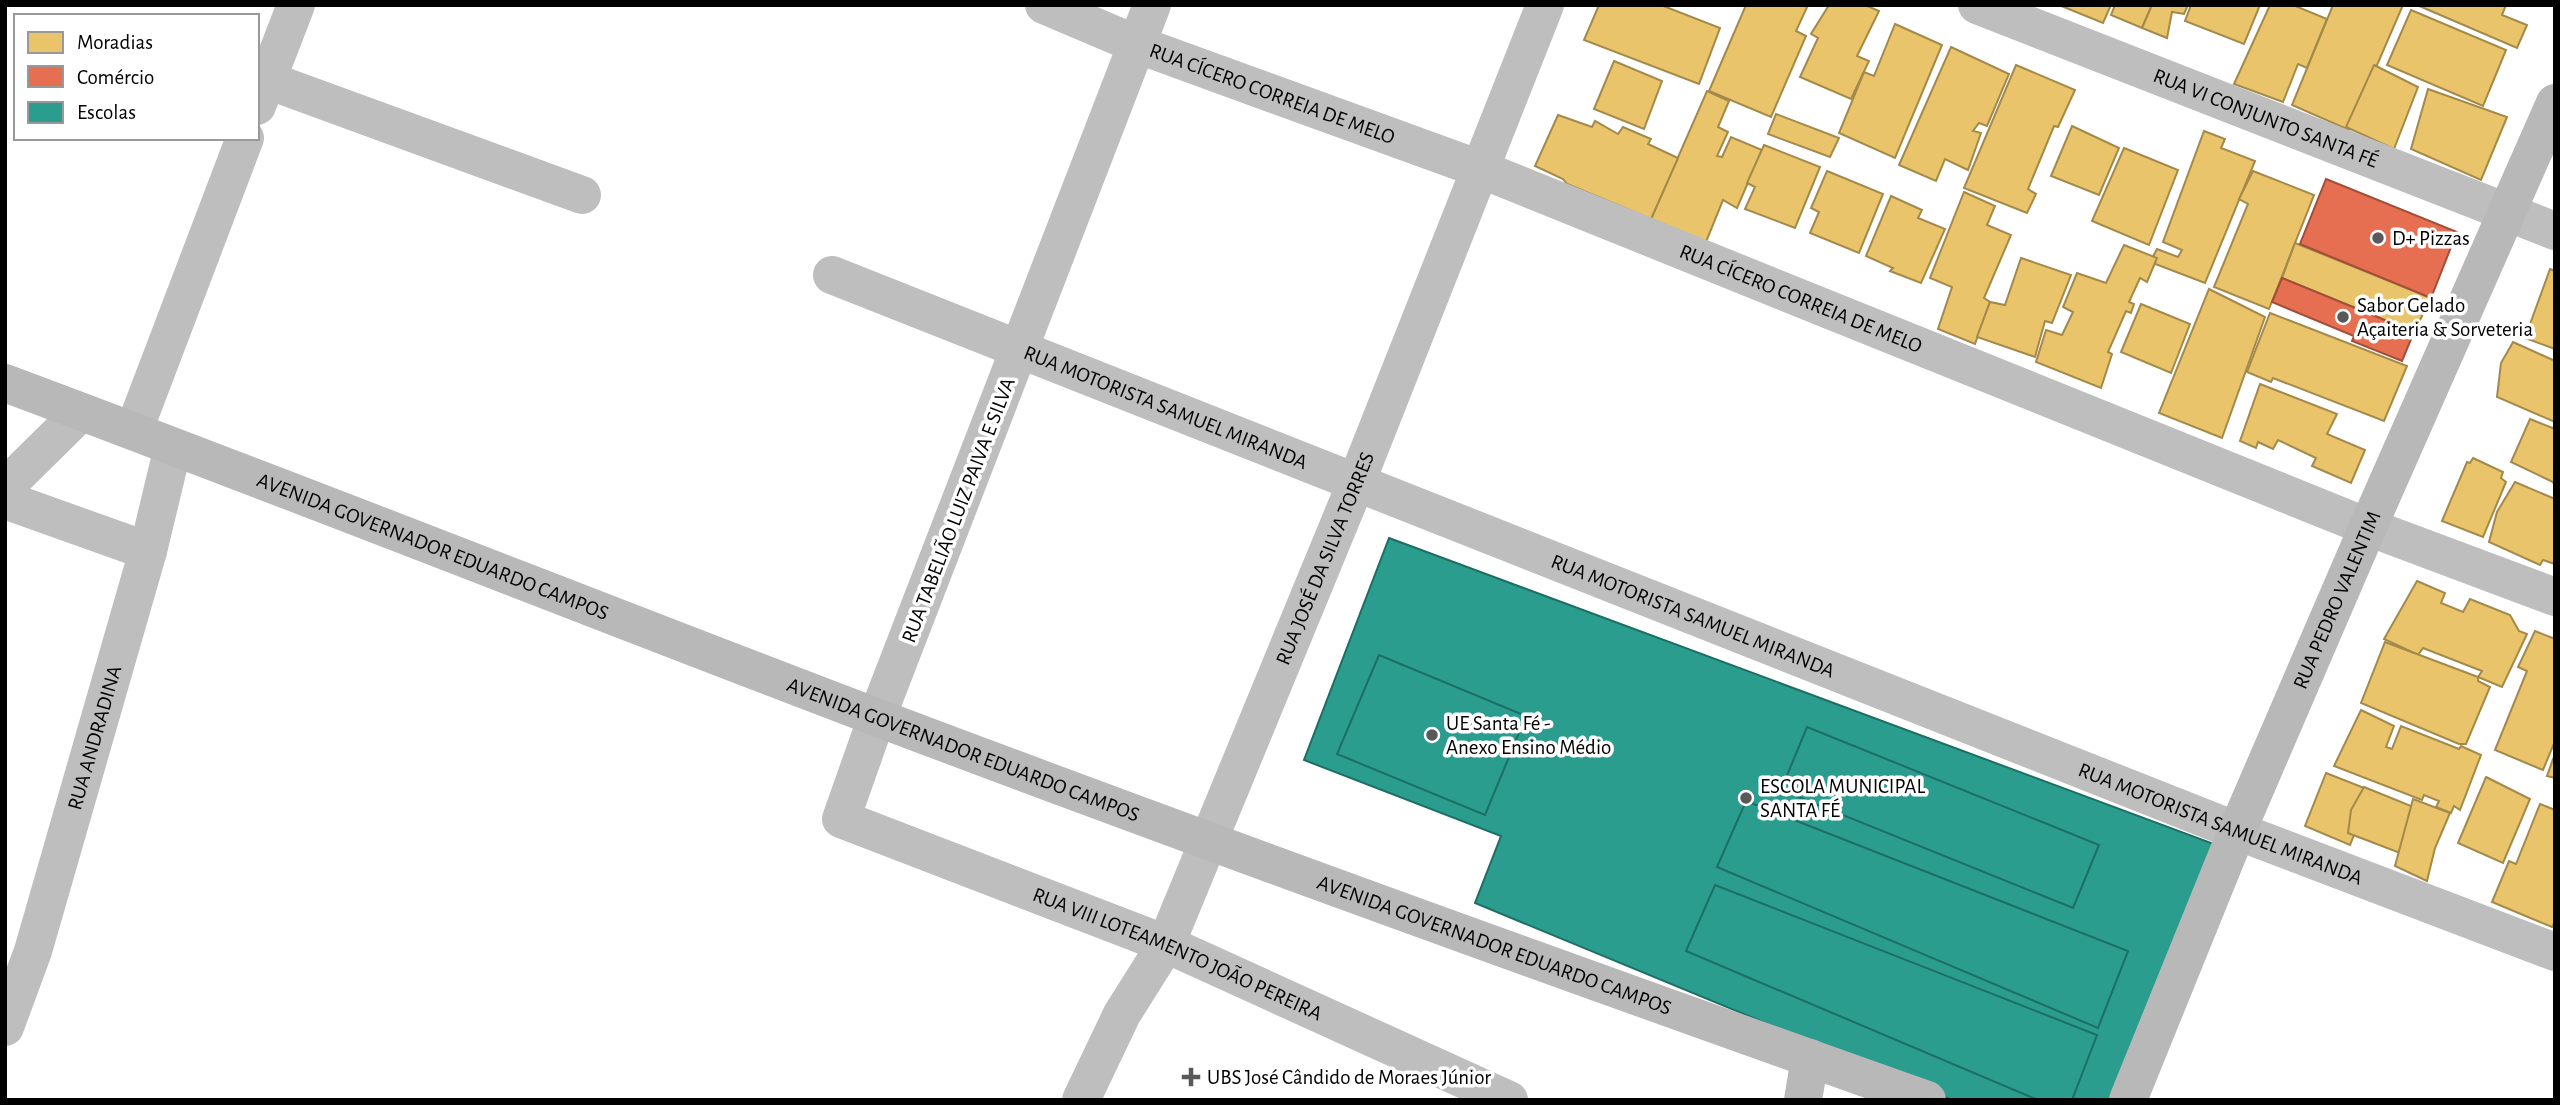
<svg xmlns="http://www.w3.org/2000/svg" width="2560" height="1105" font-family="'Alegreya Sans',sans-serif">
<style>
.homes{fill:#e9c46a;stroke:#a3894a;stroke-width:2}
.shops{fill:#e76f51;stroke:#a24e39;stroke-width:2}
.schools{fill:#2a9d8f;stroke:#1d6e64;stroke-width:2}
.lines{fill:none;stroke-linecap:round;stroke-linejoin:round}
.street{stroke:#bebebe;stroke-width:38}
.secondary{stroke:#b8b8b8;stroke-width:38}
.poi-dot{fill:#595959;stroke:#fff;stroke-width:2.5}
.labels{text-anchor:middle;stroke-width:7;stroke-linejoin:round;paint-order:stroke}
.street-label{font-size:21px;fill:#000;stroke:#fff}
.poi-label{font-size:21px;fill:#000;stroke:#fff;text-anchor:start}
</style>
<rect width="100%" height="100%" fill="#fff"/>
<!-- homes -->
<g class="homes">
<polygon points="1599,5 1661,5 1720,28 1699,84 1584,40"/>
<polygon points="1746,5 1808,5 1796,31 1806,36 1771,117 1709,91"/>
<polygon points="1829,5 1865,5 1879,11 1857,56 1869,61 1851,99 1800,77 1818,38 1811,34"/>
<polygon points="2059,5 2111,5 2103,23"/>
<polygon points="2115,5 2152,5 2142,28 2111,15"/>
<polygon points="2152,5 2188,5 2184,14 2172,12 2167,38 2142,28"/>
<polygon points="2191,5 2260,5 2244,44 2185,21"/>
<polygon points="2270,5 2293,5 2327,19 2307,68 2298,64 2283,102 2234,84"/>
<polygon points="2333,5 2403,5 2349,130 2292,105"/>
<polygon points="2417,5 2506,5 2502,15 2527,25 2517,48"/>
<polygon points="2411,10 2506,50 2483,106 2387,65"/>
<polygon points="1895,24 1942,45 1895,158 1839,133 1864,72 1874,76"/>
<polygon points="1951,47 2009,74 1987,126 1979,123 1973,131 1981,133 1968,170 1945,159 1936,181 1899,165"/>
<polygon points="1614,61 1662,81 1644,129 1594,109"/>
<polygon points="2016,65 2075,90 2058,127 2054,126 2028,189 2036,194 2027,213 1964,188"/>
<polygon points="2374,65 2418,87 2394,149 2346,127"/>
<polygon points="2428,89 2507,117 2481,180 2411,149"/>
<polygon points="1707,91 1729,101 1718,127 1728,132 1717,156 1722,157 1731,137 1762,150 1737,208 1723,200 1706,242 1651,219"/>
<polygon points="1776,114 1839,138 1830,157 1768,134"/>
<polygon points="1558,115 1592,127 1595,121 1618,134 1623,127 1651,139 1648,144 1678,158 1651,219 1567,184 1563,179 1535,166"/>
<polygon points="2072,126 2119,148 2099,195 2051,176"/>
<polygon points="2204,131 2225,139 2221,148 2255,161 2205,283 2150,262 2157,249 2178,257 2182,250 2163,242"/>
<polygon points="1764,145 1820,167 1795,228 1745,209 1755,187 1747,183"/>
<polygon points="2124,148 2178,170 2149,245 2092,221"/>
<polygon points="1827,171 1883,194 1859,253 1810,233 1819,212 1811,208"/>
<polygon points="2253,171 2314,195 2269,309 2214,287 2248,204 2239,199"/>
<polygon points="1964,192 1995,206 1987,225 2011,235 1984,298 1990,302 1975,344 1938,329 1952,287 1930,278"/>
<polygon points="1891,196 1922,210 1918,218 1945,229 1921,283 1890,271 1893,268 1866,256"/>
<polygon points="2295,243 2431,298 2414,332 2282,278"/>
<polygon points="2124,245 2157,258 2147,282 2140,278 2129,302 2134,304 2131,313 2126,311 2108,352 2112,354 2101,388 2036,362 2046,330 2062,335 2073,312 2063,307 2077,273 2106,283"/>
<polygon points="2021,258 2071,275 2052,323 2045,321 2035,357 1977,337 1990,302 2005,305"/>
<polygon points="2550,269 2555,271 2555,349 2525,338"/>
<polygon points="2209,289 2265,317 2222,438 2159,413"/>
<polygon points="2141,304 2190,324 2171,373 2121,352"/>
<polygon points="2270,313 2407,366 2384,421 2273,378 2271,382 2247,372"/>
<polygon points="2513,342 2555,361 2555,422 2497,397 2501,363"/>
<polygon points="2260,384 2337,414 2327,434 2365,450 2351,483 2312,466 2316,458 2278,440 2273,449 2258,442 2256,448 2240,441"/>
<polygon points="2530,419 2555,429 2555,487 2553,482 2511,462"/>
<polygon points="2473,458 2503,472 2501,478 2506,482 2483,537 2442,521 2467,462 2470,463"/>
<polygon points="2515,482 2555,499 2555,564 2543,560 2540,565 2489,542 2497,512"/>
<polygon points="2417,581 2445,593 2441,603 2463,612 2470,599 2510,615 2519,631 2527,634 2502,687 2478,677 2482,671 2423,648 2418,655 2384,639"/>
<polygon points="2535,631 2555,639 2555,741 2543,770 2495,750 2527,671 2518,667"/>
<polygon points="2385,642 2478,677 2478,681 2490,687 2466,744 2459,744 2361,703"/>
<polygon points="2361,710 2394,726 2386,747 2392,749 2401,726 2459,749 2461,746 2481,755 2460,810 2454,806 2451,813 2436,807 2439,801 2424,795 2422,800 2334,766"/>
<polygon points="2553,759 2555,760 2555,778 2547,776"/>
<polygon points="2326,773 2372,791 2350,845 2305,826"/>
<polygon points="2486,777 2530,799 2503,863 2458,843"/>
<polygon points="2364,787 2416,808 2400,853 2348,833 2351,810"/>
<polygon points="2413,799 2450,813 2435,848 2427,881 2395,866"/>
<polygon points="2540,804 2555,810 2555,922 2552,927 2492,902 2509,861 2516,864"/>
</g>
<!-- shops -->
<g class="shops">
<polygon points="2326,179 2457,232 2431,298 2300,244"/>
<polygon points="2282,278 2414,332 2402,361 2352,341 2354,336 2272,302"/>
</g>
<!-- schools -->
<g class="schools">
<polygon points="1389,538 2230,850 2128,1100 1952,1100 1475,903 1501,836 1304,760"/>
<polygon points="1379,655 1526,716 1485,815 1337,754"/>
<polygon points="1807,727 2099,845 2073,908 1781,790"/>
<polygon points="1746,801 2128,951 2098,1028 1717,867"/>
<polygon points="1715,885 2097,1035 2072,1100 2038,1100 1686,951"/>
</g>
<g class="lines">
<!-- street -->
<g class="street">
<path id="s1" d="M1044 5 1136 44 1480 169 2368 527 2555 597"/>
<path id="s2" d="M1152 5 877 717 841 819 1166 944 1509 1100"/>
<path id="s3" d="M1977 5 2555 231"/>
<polyline points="267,80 582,195"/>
<polyline points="257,106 296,5"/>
<path id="s4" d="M832 275 2237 831 2555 952"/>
<polyline points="134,430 245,138"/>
<polyline points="5,487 81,412"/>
<polyline points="5,500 148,551"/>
<path id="s5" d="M5 1027 33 951 148 551 173 447"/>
<path id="s6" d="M1081 1100 1122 1014 1166 944 1356 483 1545 5"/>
</g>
<!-- secondary -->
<g class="secondary">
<path id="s7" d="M5 383C298 492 589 608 881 719 1228 850 1578 976 1927 1100"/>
<polyline points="1803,1100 1810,1058"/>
<path id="s8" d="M2128 1100 2237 831 2368 527 2555 103"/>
</g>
</g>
<!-- markers -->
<g class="poi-dot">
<circle cx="2378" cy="238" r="7"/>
<circle cx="2343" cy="317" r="7"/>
<circle cx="1432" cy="735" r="7"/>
<circle cx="1746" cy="798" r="7"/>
<path d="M1187.5 1066.5h7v7h7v7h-7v7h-7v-7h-7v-7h7z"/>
</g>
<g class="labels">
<!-- street labels -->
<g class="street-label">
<text dy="7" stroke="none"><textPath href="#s1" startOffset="245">RUA CÍCERO CORREIA DE MELO</textPath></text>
<text dy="7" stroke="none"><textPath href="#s3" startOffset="310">RUA VI CONJUNTO SANTA FÉ</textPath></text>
<text dy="7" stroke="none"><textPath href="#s1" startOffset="812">RUA CÍCERO CORREIA DE MELO</textPath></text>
<text dy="7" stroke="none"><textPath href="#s4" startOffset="359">RUA MOTORISTA SAMUEL MIRANDA</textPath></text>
<text transform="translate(958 510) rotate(-69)" y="7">RUA TABELIÃO LUIZ PAIVA E SILVA</text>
<text dy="7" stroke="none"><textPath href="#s7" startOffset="458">AVENIDA GOVERNADOR EDUARDO CAMPOS</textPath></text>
<text dy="7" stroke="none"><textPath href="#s6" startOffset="595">RUA JOSÉ DA SILVA TORRES</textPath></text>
<text dy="7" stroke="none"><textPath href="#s8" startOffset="542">RUA PEDRO VALENTIM</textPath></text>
<text dy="7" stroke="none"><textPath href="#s4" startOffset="926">RUA MOTORISTA SAMUEL MIRANDA</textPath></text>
<text dy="7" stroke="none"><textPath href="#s5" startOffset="303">RUA ANDRADINA</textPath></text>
<text dy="7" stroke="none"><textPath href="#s7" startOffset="1026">AVENIDA GOVERNADOR EDUARDO CAMPOS</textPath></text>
<text dy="7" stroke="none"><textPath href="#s4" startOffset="1493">RUA MOTORISTA SAMUEL MIRANDA</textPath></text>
<text dy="7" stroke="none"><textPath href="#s7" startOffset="1592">AVENIDA GOVERNADOR EDUARDO CAMPOS</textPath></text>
<text dy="7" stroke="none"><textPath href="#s2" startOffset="1234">RUA VIII LOTEAMENTO JOÃO PEREIRA</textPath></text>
</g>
<!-- poi labels -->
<g class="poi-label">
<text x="2392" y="245">D+ Pizzas</text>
<text x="2357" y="312">Sabor Gelado<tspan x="2357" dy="24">Açaiteria &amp; Sorveteria</tspan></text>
<text x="1446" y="730">UE Santa Fé -<tspan x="1446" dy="24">Anexo Ensino Médio</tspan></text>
<text x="1760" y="793">ESCOLA MUNICIPAL<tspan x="1760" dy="24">SANTA FÉ</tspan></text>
<text x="1207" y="1084">UBS José Cândido de Moraes Júnior</text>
</g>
</g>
<!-- border -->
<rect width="2560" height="1105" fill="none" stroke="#000000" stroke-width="14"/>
<!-- legend -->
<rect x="14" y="14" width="245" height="126" fill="#ffffff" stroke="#999999" stroke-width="2"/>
<rect x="28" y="32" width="35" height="21" fill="#e9c46a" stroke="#999999" stroke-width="2"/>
<text x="77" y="49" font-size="21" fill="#000000">Moradias</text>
<rect x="28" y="66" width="35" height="21" fill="#e76f51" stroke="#999999" stroke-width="2"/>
<text x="77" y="84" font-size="21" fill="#000000">Comércio</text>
<rect x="28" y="102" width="35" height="21" fill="#2a9d8f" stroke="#999999" stroke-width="2"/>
<text x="77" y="119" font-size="21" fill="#000000">Escolas</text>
</svg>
